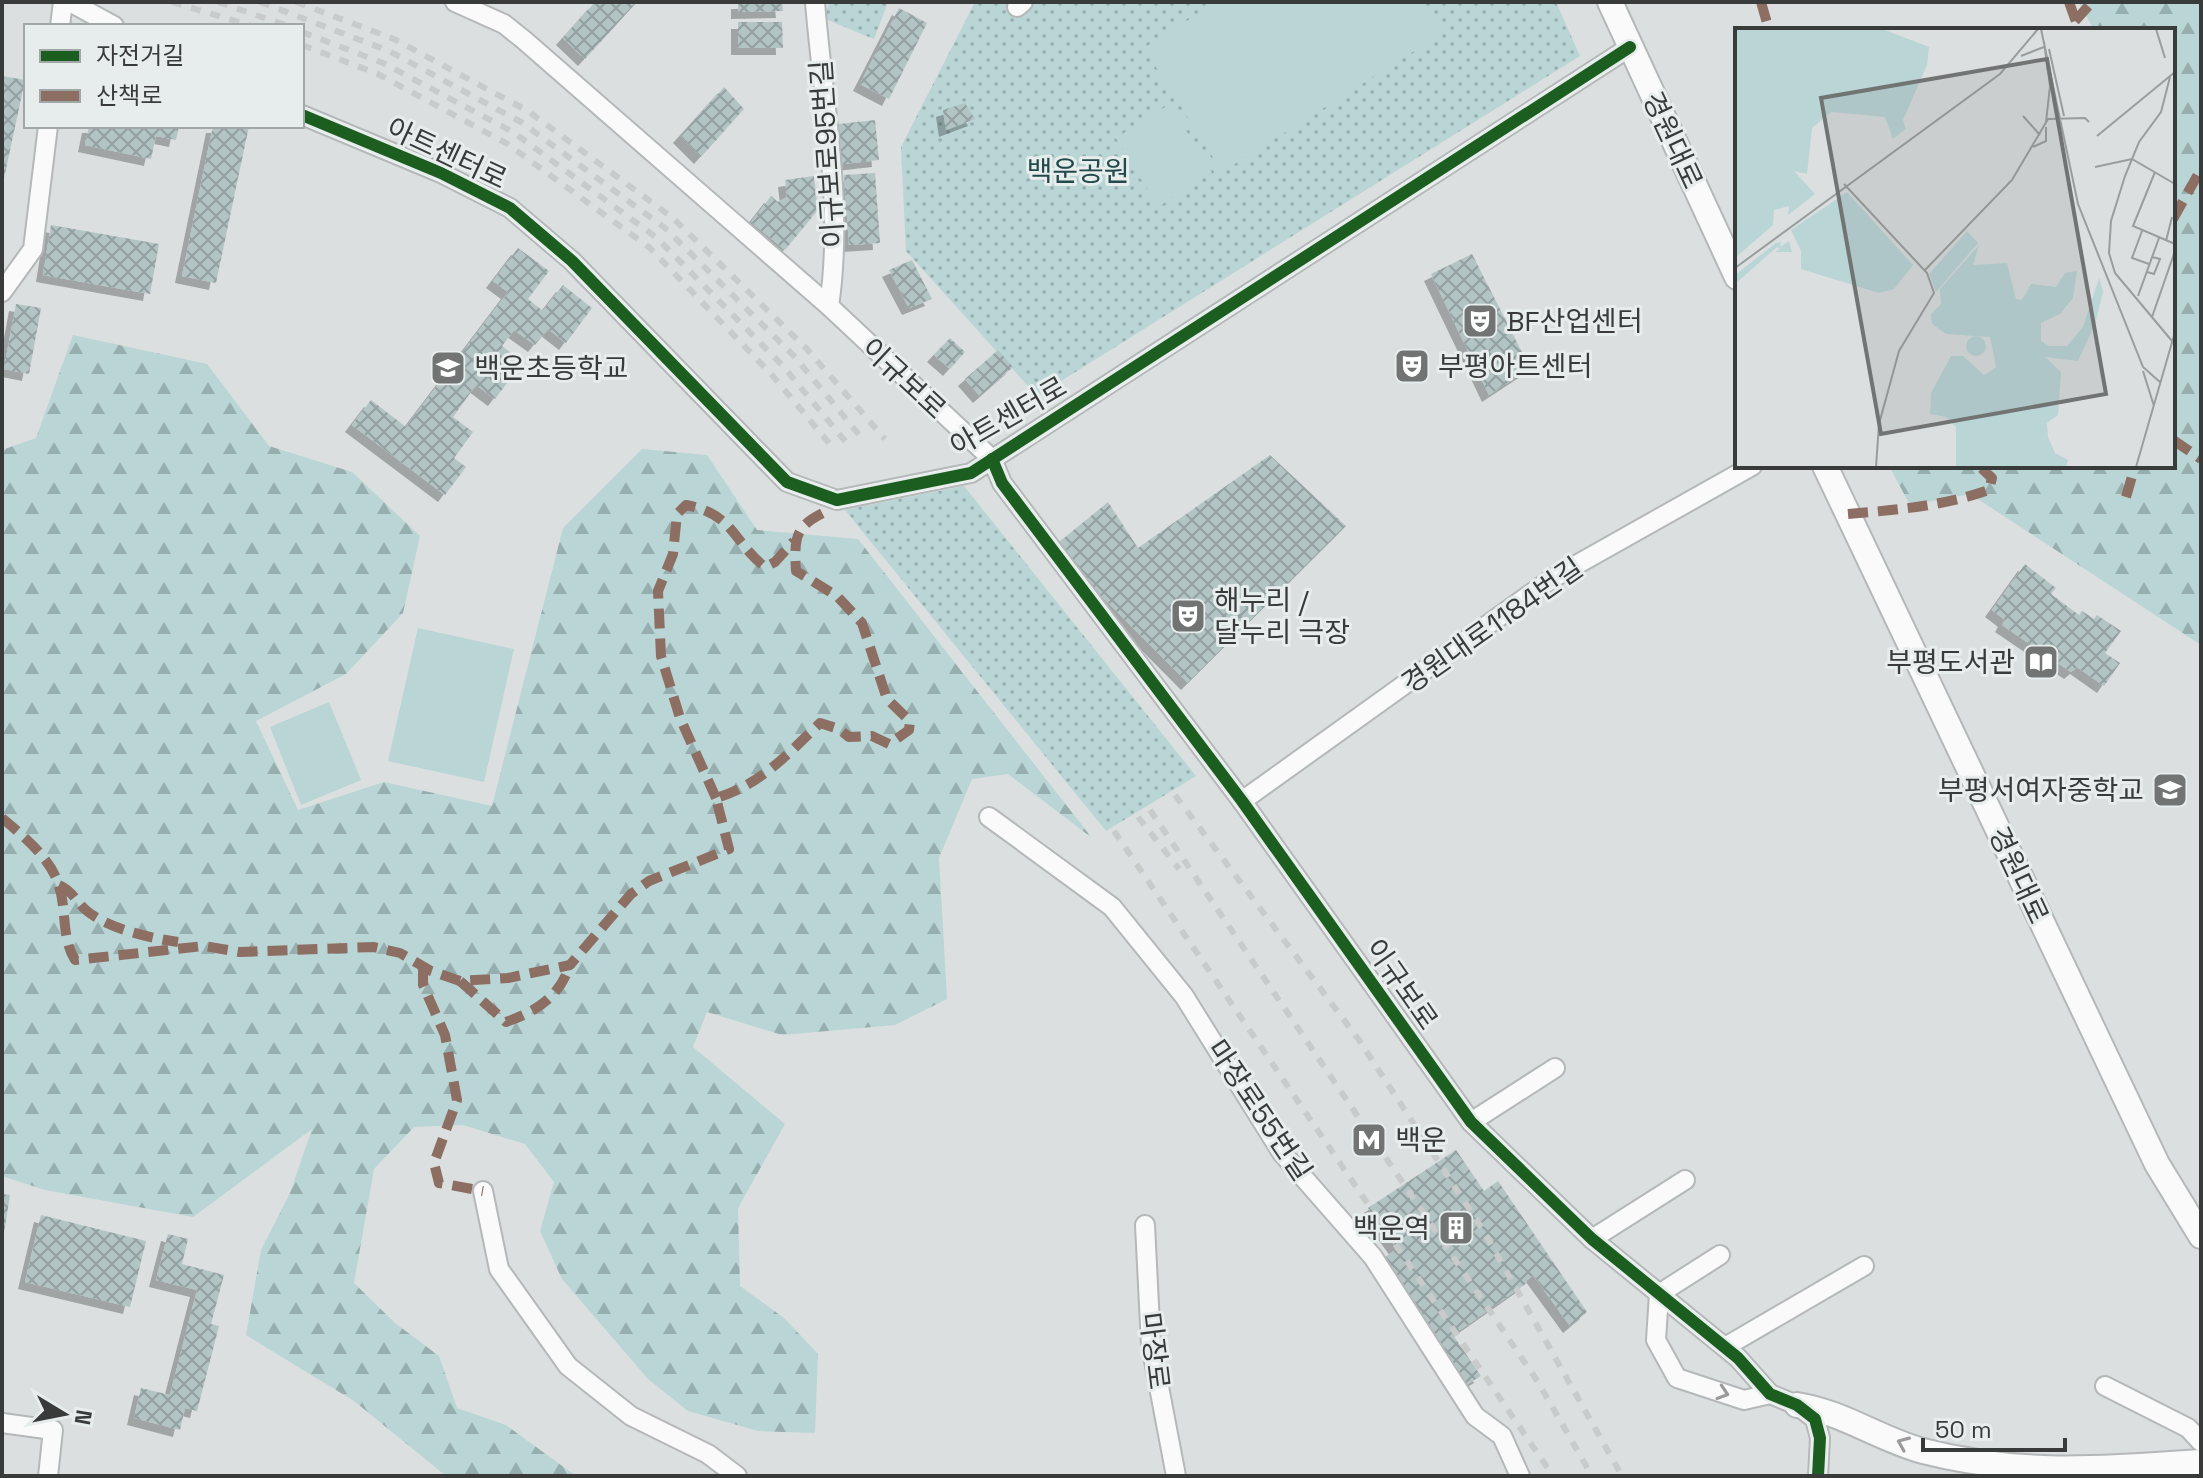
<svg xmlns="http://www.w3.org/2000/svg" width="2203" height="1478" font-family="'Space Grotesk','Noto Sans KR',sans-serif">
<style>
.green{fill:url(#green-dots)}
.forest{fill:url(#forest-firs)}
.pitch{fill:#b9d5d6}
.building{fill:url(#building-cross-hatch);filter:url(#shadow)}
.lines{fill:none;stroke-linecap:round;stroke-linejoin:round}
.minor-casing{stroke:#b5b8b8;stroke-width:22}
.major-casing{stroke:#b5b8b8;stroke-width:28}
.minor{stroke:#fafafa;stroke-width:18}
.major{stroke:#fafafa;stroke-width:24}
.rail{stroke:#c9cbcb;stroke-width:6;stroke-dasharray:10 10;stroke-linecap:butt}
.minor-bridge-casing{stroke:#b5b8b8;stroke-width:22;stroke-linecap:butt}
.minor-bridge{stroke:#fafafa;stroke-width:18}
.quiet{stroke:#8d6e63;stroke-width:10;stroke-dasharray:20 10;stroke-linecap:butt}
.cycleway-casing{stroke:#e7eded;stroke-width:17}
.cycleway{stroke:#1b5e20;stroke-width:12}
.oneway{stroke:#9a9a9a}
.labels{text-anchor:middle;stroke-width:6;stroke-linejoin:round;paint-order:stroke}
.street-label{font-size:28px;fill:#393b3b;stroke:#e7eded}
.park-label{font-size:28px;fill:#22494b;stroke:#e7eded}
.poi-label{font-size:28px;fill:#393b3b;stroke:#e7eded;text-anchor:start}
.inset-road{fill:none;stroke:#9a9d9d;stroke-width:2}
.view{fill:#727474;fill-opacity:0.15;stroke:#727474;stroke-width:4}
.inset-edge{fill:none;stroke:#393b3b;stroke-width:4}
</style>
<defs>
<pattern id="green-dots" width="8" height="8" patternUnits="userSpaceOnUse" patternTransform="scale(2)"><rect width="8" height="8" fill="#b9d5d6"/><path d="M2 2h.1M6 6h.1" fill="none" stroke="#97aeaf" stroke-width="1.8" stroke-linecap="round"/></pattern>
<pattern id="forest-firs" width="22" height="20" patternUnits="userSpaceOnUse" patternTransform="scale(2)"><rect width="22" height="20" fill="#b9d5d6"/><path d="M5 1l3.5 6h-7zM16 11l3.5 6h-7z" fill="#97aeaf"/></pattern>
<pattern id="building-cross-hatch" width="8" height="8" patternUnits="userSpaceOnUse" patternTransform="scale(2)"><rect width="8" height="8" fill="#b3c4c5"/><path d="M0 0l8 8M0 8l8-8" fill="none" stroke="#93a0a1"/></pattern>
<filter id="shadow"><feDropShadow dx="-7" dy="7" stdDeviation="0" flood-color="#0004"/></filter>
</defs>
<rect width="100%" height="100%" fill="#dbdfdf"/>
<!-- green -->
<g class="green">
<polygon points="830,2 888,2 874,39 823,18"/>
<polygon points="975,2 1556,2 1580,56 1037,396 906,251 901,147"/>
<polygon points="964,486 1196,776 1106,831 845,510"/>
</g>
<!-- forest -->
<g class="forest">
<polygon points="2079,2 2201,2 2201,645 1970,494 1910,505 1889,466 2173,466 2173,30 2094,30"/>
<polygon points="73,335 207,364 269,446 352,472 420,536 403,613 346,674 256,721 298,810 384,782 492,806 563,528 642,449 707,455 757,530 858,539 1092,838 1008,774 972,779 939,858 947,999 895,1025 782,1035 707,1012 693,1047 785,1124 738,1208 740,1286 784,1318 818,1354 815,1433 758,1431 688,1411 648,1379 562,1279 540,1231 554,1182 525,1144 463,1125 414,1127 374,1169 354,1283 395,1323 439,1356 457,1408 506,1425 576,1476 446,1476 354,1401 246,1335 261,1250 290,1193 312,1129 193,1217 45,1190 2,1176 2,450 36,438"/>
</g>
<!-- pitch -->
<g class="pitch">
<polygon points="1217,2 1424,2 1443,33 1222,172 1144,48"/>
<polygon points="1170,104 1212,173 1158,207 1116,138"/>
<polygon points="418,628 514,649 484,782 388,761"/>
<polygon points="329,702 361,780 301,805 270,727"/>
</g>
<!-- building -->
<g class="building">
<polygon points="595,2 637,2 585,59 563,38"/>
<polygon points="738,2 782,2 783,11 738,12"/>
<polygon points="899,8 927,23 889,99 860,84"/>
<polygon points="738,22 782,22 783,48 738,48"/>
<polygon points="2,76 25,80 3,183 2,182"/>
<polygon points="724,87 744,109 701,157 680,136"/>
<polygon points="965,103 975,119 946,130 943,110"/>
<polygon points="875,120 879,160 835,165 830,125"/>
<polygon points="89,126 179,126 176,140 156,136 151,159 85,145"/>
<polygon points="213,126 249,126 216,283 182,276"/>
<polygon points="875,173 880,243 849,245 844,175"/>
<polygon points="814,176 818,210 785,250 751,222 771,196 778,202 787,197 785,180"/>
<polygon points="51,225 159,244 150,294 43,275"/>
<polygon points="518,248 549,271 528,299 543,311 563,285 592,308 566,343 548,329 535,345 514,330 502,346 523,362 495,399 476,385 453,417 473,432 454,458 466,467 445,495 352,425 371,400 406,427 508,292 493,281"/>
<polygon points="1472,254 1530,368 1489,395 1431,274"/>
<polygon points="912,260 932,299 909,308 889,270"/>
<polygon points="16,304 41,308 29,374 4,369"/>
<polygon points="950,338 965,352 950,369 934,355"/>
<polygon points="998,350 1013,367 980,396 965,379"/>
<polygon points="1270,455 1346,526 1188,683 1053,547 1108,502 1138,548"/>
<polygon points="2025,564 2056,588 2051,594 2079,615 2082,611 2094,619 2097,615 2121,631 2105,653 2120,663 2104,686 2077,667 2071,672 2002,625 2005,620 1992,610"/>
<polygon points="1456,1150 1484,1191 1498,1181 1587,1312 1570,1326 1533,1275 1526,1281 1527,1283 1453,1335 1481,1376 1466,1385 1385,1257 1397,1249 1368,1208"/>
<polygon points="2,1194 10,1195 4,1233 2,1232"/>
<polygon points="41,1215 146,1241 130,1307 25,1282"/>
<polygon points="168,1234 188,1239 182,1264 224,1275 211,1324 219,1326 197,1411 185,1408 180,1430 134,1418 141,1388 170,1395 197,1290 156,1280"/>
</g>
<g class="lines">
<defs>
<g id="minor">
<polyline points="70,2 114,26"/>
<polyline points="455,2 504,24 524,40 829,306 992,459 1002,483 1242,801 1471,1122 1592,1239 1738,1358 1770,1394 1797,1405 1815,1419 1820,1438 1818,1476"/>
<path d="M815 2C823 102 844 207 829 306"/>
<polyline points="1017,7 1023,2"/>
<polyline points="60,26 63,2"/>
<polyline points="302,115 441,173 510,208 572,261 787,482 837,500"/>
<polyline points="2,292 33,249 48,126"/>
<polyline points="936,480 971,473 1630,47"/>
<polyline points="1242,801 1553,578 1752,466"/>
<polyline points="989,817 1112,907 1184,996 1282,1153 1373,1257 1475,1416 1502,1436 1520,1476"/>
<polyline points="1471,1122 1555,1068"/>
<polyline points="483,1191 499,1269 568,1366 631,1416 708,1454 737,1476"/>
<polyline points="1145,1225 1151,1345 1176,1476"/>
<polyline points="1592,1239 1685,1180"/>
<polyline points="1659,1294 1656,1340 1677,1378 1744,1400 1770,1394"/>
<polyline points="1659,1294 1720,1255"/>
<polyline points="1725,1347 1864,1266"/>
<polyline points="2105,1386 2188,1428 2201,1442"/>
<polyline points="2,1423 53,1430 48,1476"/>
</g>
<g id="major">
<polyline points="1610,2 1737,277"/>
<polyline points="1825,466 2157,1164 2201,1236"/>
<path d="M1797 1405C1843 1412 1879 1439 1923 1451 2021 1476 2102 1469 2201 1462"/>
</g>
</defs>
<!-- minor casing -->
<use href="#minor" class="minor-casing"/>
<!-- major casing -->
<use href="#major" class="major-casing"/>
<!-- minor -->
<use href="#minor" class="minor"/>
<!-- major -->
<use href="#major" class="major"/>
<!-- rail -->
<g class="rail">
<polyline points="172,2 252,26"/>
<polyline points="218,2 288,26"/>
<polyline points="260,2 389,51 521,122 665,228 795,357 865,442"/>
<polyline points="296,2 394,39 528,111 673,218 806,348 885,439"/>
<polyline points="302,32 383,63 513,132 657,238 783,366 850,447"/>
<polyline points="302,45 378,74 506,143 650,248 772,375 834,449"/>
<polyline points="1175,795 1359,1040 1483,1230 1622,1476"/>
<polyline points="1150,810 1538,1382 1592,1476"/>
<polyline points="1138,817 1179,869"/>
<polyline points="1114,831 1553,1476"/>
</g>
<defs>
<polyline id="minor-bridge" points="837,500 936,480"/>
</defs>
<!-- minor-bridge casing -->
<use href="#minor-bridge" class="minor-bridge-casing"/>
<!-- minor-bridge -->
<use href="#minor-bridge" class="minor-bridge"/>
<!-- quiet -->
<g class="quiet">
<polyline points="1761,2 1769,30"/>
<polyline points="2069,2 2079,30"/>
<polyline points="2075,21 2092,2"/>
<polyline points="2173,219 2201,169"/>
<polyline points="2173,440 2201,459"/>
<polyline points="2126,497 2135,466"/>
<path d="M1848 514C1896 510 1943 506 1989 490L1992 478 1979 466"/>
<path d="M716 798 680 718 661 656 658 591 673 554 677 514 686 505C734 514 732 541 765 567L775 562 794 541"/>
<path d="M2 818C23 836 51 858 59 886 67 911 61 937 75 960L204 946 240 952 374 947 400 953 431 971 460 981 508 978 570 965 631 894 649 881 729 849 716 798C760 785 788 754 820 723L839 729 849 737 872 736 889 744 909 730 910 721 887 699 862 623 837 596 796 571C794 535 795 526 829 510"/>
<path d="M59 885C73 891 76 902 87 911 109 929 150 938 178 942"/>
<polyline points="423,967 423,985 445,1035 457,1100 434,1163 439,1183 483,1191"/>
<path d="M460 981 506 1022C537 1011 559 997 570 965"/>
</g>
<defs>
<g id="cycleway">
<polyline points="302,115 441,173 510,208 572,261 787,482 837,500 971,473 1630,47"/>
<polyline points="992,459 1002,483 1242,801 1471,1122 1592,1239 1738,1358 1770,1394 1797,1405 1815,1419 1820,1438 1818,1476"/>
</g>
</defs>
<!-- cycleway casing -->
<use href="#cycleway" class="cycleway-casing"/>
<!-- cycleway -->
<use href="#cycleway" class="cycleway"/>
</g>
<!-- one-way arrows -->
<defs><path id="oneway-chevron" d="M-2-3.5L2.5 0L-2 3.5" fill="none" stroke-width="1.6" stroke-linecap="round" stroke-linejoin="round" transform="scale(2)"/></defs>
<g class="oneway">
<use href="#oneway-chevron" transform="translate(1723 1393) rotate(18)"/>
<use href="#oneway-chevron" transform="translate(1903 1443) rotate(-157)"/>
</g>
<!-- icons -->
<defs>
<symbol id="theatre-square" viewBox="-11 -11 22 22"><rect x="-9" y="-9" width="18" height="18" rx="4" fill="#727474" stroke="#e7eded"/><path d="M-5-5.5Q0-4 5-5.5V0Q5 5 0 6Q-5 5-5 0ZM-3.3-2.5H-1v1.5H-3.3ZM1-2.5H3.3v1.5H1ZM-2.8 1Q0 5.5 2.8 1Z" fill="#fff"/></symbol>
<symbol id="school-square" viewBox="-11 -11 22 22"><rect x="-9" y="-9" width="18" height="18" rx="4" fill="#727474" stroke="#e7eded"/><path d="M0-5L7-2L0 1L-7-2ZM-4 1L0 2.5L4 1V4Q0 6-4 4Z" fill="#fff"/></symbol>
<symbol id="library-square" viewBox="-11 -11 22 22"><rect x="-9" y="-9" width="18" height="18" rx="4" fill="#727474" stroke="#e7eded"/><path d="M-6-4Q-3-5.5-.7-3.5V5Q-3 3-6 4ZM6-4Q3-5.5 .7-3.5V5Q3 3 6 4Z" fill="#fff"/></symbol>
<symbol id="metro-square" viewBox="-11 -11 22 22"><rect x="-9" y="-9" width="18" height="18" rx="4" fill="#727474" stroke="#e7eded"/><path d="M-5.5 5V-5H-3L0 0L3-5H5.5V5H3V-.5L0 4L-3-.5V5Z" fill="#fff"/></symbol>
<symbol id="building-square" viewBox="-11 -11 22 22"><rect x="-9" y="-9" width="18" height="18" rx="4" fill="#727474" stroke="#e7eded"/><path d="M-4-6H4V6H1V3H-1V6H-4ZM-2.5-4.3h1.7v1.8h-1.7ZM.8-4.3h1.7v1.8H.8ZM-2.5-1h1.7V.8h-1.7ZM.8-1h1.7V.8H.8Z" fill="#fff"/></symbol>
</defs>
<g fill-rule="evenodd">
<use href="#theatre-square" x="1460" y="301" width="40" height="40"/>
<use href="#theatre-square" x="1392" y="346" width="40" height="40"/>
<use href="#school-square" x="428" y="348" width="40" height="40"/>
<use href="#theatre-square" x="1168" y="596" width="40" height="40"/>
<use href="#library-square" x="2021" y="642" width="40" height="40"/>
<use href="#school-square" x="2150" y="770" width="40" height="40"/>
<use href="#metro-square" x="1349" y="1120" width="40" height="40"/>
<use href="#building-square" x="1436" y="1208" width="40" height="40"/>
</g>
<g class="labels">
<!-- street labels -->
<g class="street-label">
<text transform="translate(1673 140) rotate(65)" y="10">경원대로</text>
<text transform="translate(447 153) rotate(25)" y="10">아트센터로</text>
<text transform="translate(827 154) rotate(-94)" y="10">이규보로95번길</text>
<text transform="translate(904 378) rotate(43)" y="10">이규보로</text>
<text transform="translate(1008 416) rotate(-30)" y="10">아트센터로</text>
<text transform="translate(1492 625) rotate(-35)" y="10">경원대로1184번길</text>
<text transform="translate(2019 875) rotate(65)" y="10">경원대로</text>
<text transform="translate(1402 984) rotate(55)" y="10">이규보로</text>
<text transform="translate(1260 1110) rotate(56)" y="10">마장로55번길</text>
<text transform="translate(1155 1351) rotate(83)" y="10">마장로</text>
</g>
<!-- park labels -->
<g class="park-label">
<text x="1078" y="181">백운공원</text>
</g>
<!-- poi labels -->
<g class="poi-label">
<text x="1506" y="331">BF산업센터</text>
<text x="1438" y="376">부평아트센터</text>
<text x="474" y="378">백운초등학교</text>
<text x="1214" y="610">해누리 /<tspan x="1214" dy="32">달누리 극장</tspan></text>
<text x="2015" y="672" text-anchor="end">부평도서관</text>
<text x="2144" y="800" text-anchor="end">부평서여자중학교</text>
<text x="1395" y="1150">백운</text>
<text x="1430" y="1238" text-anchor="end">백운역</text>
</g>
</g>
<!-- overview -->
<g transform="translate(1735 28)">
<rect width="440" height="440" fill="#dbdfdf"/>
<path d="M112 164 178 237 159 261 144 265 66 241V223L56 202ZM232 203 243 215 201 264 194 246ZM54 213 57 224H40L45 221 42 219 0 256V247L41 215 46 214 45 219Z" fill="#b9d5d6"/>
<path d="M0 1H147L194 19 192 37 168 92 171 101 158 111 150 89 96 84 77 100 72 146 59 143 80 166 53 187 54 178 39 182 38 197 0 230ZM244 217 238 237 272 235 281 271 287 272 296 256 321 259 330 245 342 243 338 270 325 286 306 295V313L314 318H332L348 299 364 250 368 264 360 296 343 333 310 329 326 344 323 387 312 395 313 409 320 425 333 432 331 439H211L221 438V399L211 389 195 386 196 365 216 328H228L249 347 261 339 255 309 211 306 197 296 196 286 206 276 205 261Z" fill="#b9d5d6"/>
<path d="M112 185 139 215 122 230 95 201ZM231 318a10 10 0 1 1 20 0a10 10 0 1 1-20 0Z" fill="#b9d5d6"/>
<path class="inset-road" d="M306 1 343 176 408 339 426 355M421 1 430 30M309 14 315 58 311 94M314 21 329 88M286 28 309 19M435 49 426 84 404 114 390 148 376 193 374 225 380 245 437 313M288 88 305 107M362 108 440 44M298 119 311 113V99M360 139 397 131 440 156M420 144 398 198 440 216M109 156 192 245 199 265 164 323 144 396 141 439M407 203 397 230 414 236M431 213 437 189M0 240 265 46 303 1M189 243 277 152 313 91 350 90 354 94M412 244 419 246 425 231 417 229M403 268 424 210M417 289 440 223M408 343 419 378M401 439 440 304"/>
<path class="view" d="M312 31 371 366 146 406 86 70Z"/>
<rect width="440" height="440" class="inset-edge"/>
</g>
<!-- border -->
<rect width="2203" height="1478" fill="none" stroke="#393b3b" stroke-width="8"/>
<!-- legend -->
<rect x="24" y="24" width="280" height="104" fill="#e7eded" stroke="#a1a6a6" stroke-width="2"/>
<rect x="40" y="50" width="40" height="12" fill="#1b5e20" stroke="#a1a6a6" stroke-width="2"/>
<text x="96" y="64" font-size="24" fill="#393b3b">자전거길</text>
<rect x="40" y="90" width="40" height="12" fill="#8d6e63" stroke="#a1a6a6" stroke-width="2"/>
<text x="96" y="104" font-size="24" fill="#393b3b">산책로</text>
<!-- north arrow -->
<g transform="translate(64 1414) rotate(100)" stroke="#e7eded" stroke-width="6" paint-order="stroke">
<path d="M0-6L14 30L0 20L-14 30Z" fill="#393b3b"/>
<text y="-12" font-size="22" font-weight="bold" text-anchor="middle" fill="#393b3b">N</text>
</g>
<!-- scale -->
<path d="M1923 1438v12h142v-12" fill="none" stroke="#393b3b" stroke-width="4"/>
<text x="1935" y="1438" font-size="24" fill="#393b3b" stroke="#e7eded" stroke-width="6" paint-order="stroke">50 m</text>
</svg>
